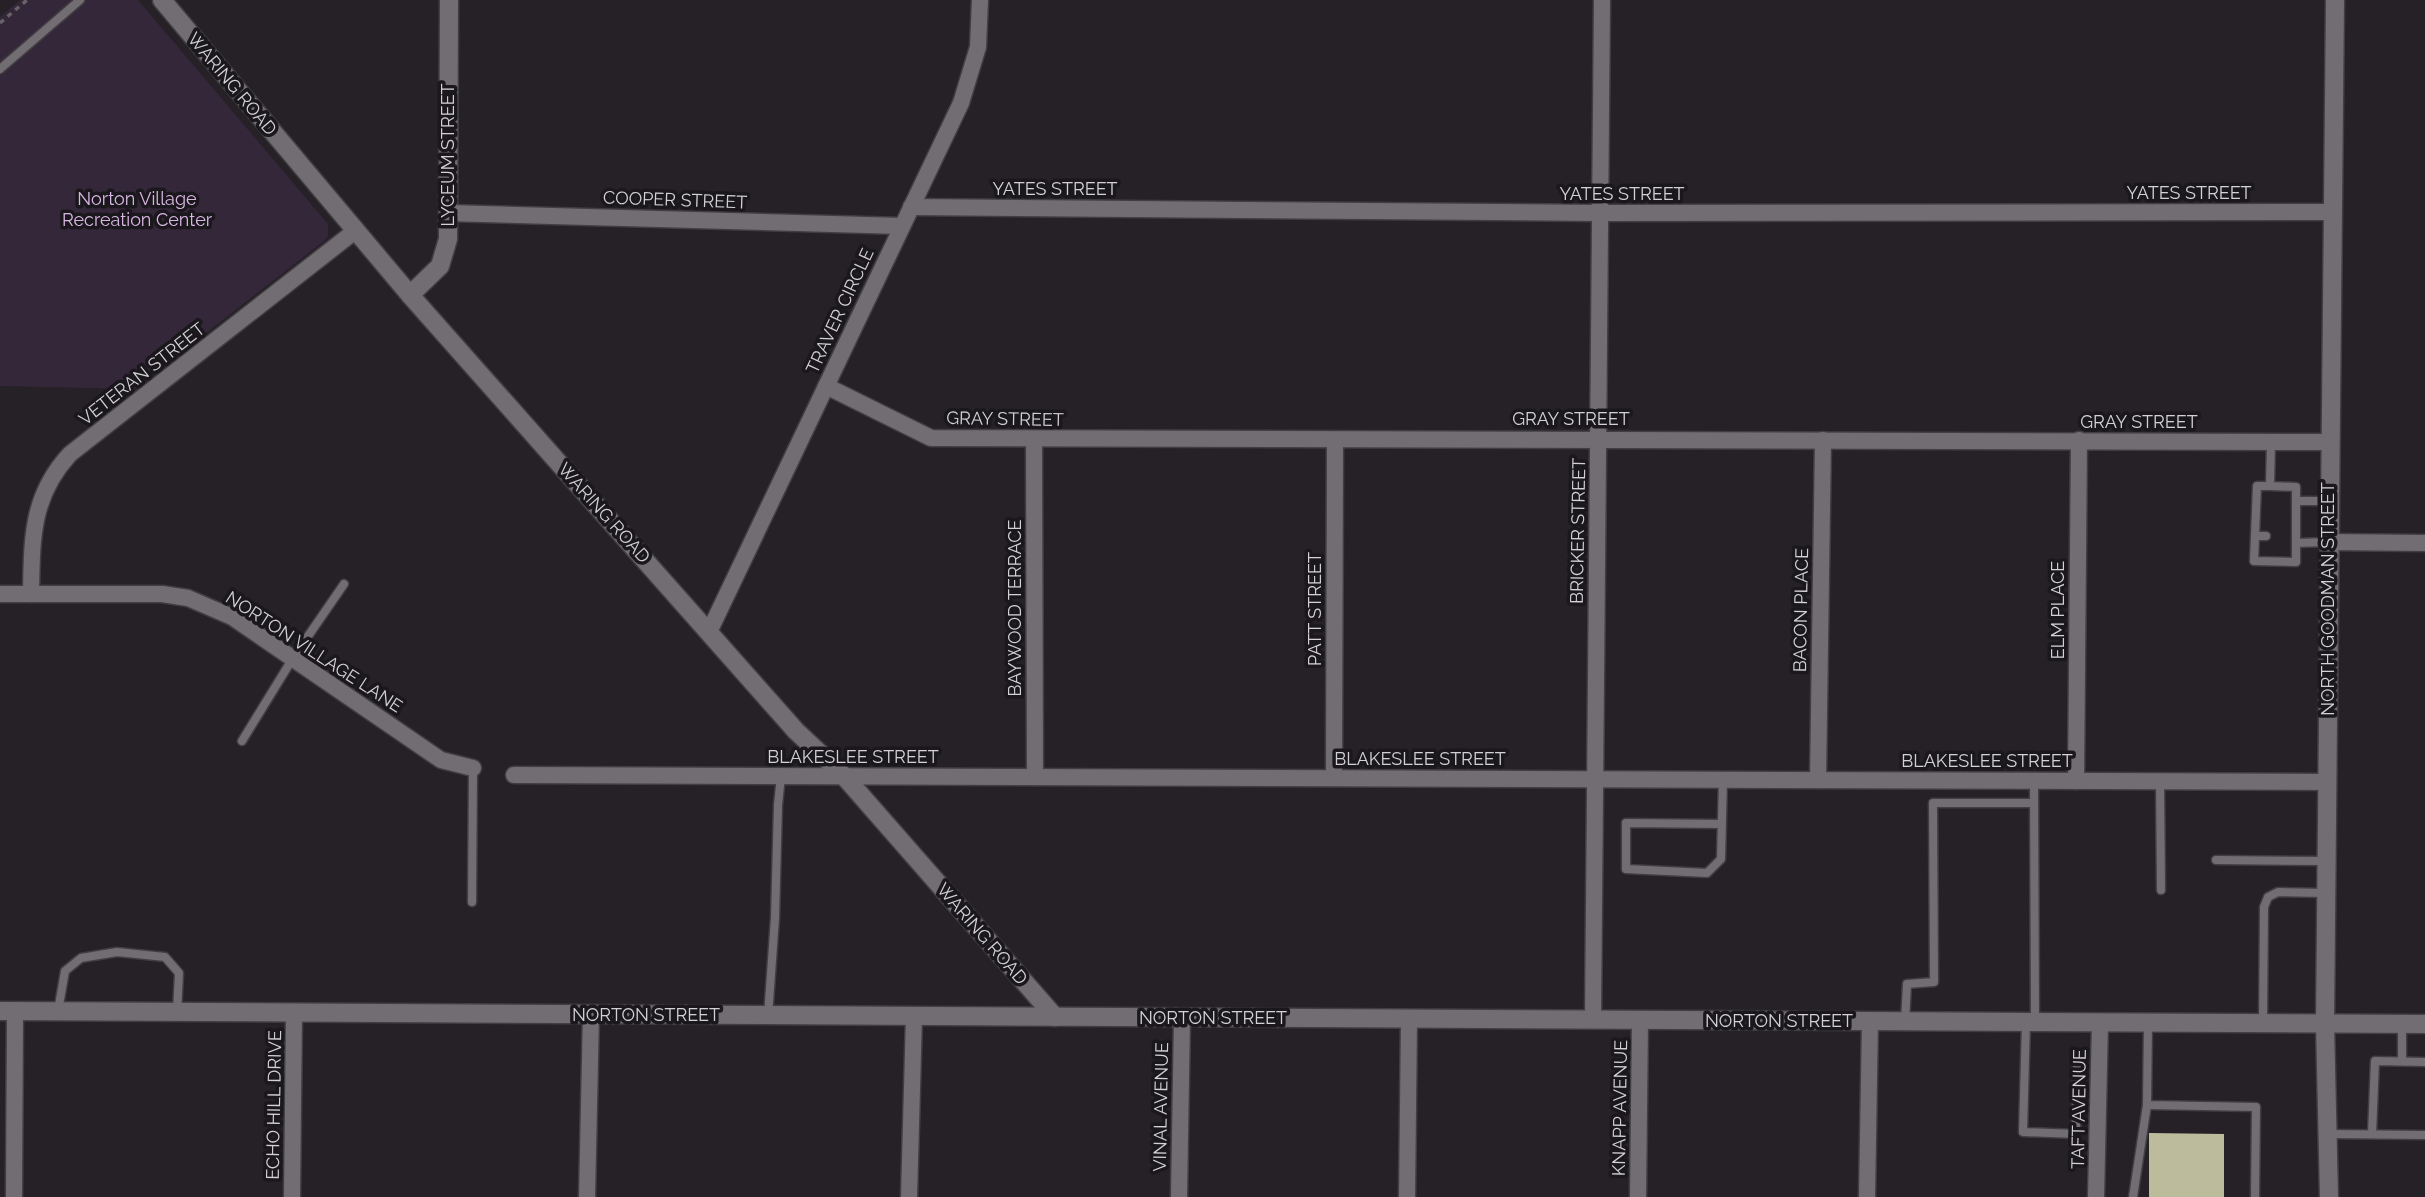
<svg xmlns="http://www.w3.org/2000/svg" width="2425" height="1197" font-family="Raleway,sans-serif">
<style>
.green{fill:#35273a}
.building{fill:#bcbc9d}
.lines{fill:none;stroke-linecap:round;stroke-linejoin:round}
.service-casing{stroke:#413e42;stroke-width:11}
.minor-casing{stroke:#413e42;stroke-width:19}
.tertiary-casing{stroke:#413e42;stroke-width:21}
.secondary-casing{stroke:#413e42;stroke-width:21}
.path{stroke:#676468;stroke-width:3.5;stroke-dasharray:5 5;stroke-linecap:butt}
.service{stroke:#726d73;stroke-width:8}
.minor{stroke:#726d73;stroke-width:16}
.tertiary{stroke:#726d73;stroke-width:18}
.secondary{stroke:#726d73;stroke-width:18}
.labels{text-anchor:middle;stroke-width:7;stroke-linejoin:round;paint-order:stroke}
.street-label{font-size:18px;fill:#d4d1d5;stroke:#1b181d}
.park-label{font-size:18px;fill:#d8b6e3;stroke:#1b181d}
</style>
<rect width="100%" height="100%" fill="#252126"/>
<!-- green -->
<polygon class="green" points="20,0 138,0 328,224 328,236 324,241 134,389 0,386 0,17"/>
<!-- building -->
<polygon class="building" points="2149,1133 2224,1134 2224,1197 2149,1197"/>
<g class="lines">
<defs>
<g id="service">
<polyline points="0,69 80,0"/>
<polyline points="2270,486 2296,487 2296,562 2254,561 2257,486 2270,486 2271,442"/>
<polyline points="2296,501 2329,501"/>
<polyline points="2255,536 2266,536"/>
<polyline points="2296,543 2328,542"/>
<polyline points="242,741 293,658 344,584"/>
<polyline points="2034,781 2035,1022"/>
<polyline points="2160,781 2161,890"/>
<polyline points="1722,824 1626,823 1626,869 1707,873 1721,859 1723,779"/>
<polyline points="2216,860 2326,861"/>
<polyline points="472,902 473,768"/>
<polyline points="58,1011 65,971 81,958 117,952 165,957 179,973 177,1012"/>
<polyline points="768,1016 775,918 778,805 781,776"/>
<polyline points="1905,1022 1907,984 1934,982 1933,803 2034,803"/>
<polyline points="2026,1022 2023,1132 2076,1134 2077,1067"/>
<polyline points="2148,1023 2147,1105 2256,1107 2255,1197"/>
<polyline points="2263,1024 2264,907 2268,897 2278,892 2325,893"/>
<polyline points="2402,1024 2402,1061"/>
<polyline points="2328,1134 2425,1135"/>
<polyline points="2372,1134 2375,1061 2425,1062"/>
<polyline points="2133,1197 2147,1105"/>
</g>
<g id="minor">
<polyline points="911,207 1600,213 2332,212"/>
<polyline points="448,213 902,226"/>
<polyline points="826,386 931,438 2329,442"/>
<polyline points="1034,439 1035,777"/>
<polyline points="2328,542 2425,543"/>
<polyline points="0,594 162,594 188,598 232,617 441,760 473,768"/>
<path d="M31 594C32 539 31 496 70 454L355 231"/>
<polyline points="709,632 961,103 978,47 980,0"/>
<polyline points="514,775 2326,782"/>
<polyline points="1334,778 1335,440"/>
<polyline points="1818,780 1823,440"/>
<polyline points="2076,781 2079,440"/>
<polyline points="1593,1020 1602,0"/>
<polyline points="14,1197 15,1011"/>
<polyline points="292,1197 294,1013"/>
<polyline points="587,1197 591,1014"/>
<polyline points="909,1197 914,1016"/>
<polyline points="1179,1197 1182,1018"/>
<polyline points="1407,1197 1409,1019"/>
<polyline points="1638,1197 1640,1020"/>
<polyline points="1867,1197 1870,1021"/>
<polyline points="2096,1197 2100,1022"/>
</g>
<g id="tertiary">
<polyline points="162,0 410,295 796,731 844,776 1055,1017"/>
<polyline points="410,295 440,266 448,239 449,0"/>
</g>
<g id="secondary">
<polyline points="0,1011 2425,1024"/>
<polyline points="2329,1197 2325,1024 2335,0"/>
</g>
</defs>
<!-- service casing -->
<use href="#service" class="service-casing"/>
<!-- minor casing -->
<use href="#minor" class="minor-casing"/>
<!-- tertiary casing -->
<use href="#tertiary" class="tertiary-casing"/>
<!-- secondary casing -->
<use href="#secondary" class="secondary-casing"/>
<!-- path -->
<polyline class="path" points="0,23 27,0"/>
<!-- service -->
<use href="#service" class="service"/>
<!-- minor -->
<use href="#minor" class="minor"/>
<!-- tertiary -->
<use href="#tertiary" class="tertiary"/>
<!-- secondary -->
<use href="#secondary" class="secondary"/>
</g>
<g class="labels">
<!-- street labels -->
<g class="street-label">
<text transform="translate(232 84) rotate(50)" y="6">WARING ROAD</text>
<text transform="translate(448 155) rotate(-90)" y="6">LYCEUM STREET</text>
<text x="1055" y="195">YATES STREET</text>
<text x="2189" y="199">YATES STREET</text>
<text x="1622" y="200">YATES STREET</text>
<text transform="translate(675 200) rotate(2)" y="6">COOPER STREET</text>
<text transform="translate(840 311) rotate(-65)" y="6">TRAVER CIRCLE</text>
<text transform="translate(142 374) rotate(-38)" y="6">VETERAN STREET</text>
<text transform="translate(1005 419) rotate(1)" y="6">GRAY STREET</text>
<text x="1571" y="425">GRAY STREET</text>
<text x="2139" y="428">GRAY STREET</text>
<text transform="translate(604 513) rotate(48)" y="6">WARING ROAD</text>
<text transform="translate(1578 531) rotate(-89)" y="6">BRICKER STREET</text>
<text transform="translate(2328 599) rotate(-90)" y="6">NORTH GOODMAN STREET</text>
<text transform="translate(1015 608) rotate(-90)" y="6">BAYWOOD TERRACE</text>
<text transform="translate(1315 609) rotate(-90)" y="6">PATT STREET</text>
<text transform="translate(1801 610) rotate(-89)" y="6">BACON PLACE</text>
<text transform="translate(2058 610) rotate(-90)" y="6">ELM PLACE</text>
<text transform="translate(314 652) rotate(33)" y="6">NORTON VILLAGE LANE</text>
<text x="853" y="763">BLAKESLEE STREET</text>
<text x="1420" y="765">BLAKESLEE STREET</text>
<text x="1987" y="767">BLAKESLEE STREET</text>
<text transform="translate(982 934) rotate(49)" y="6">WARING ROAD</text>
<text x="646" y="1021">NORTON STREET</text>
<text x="1213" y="1024">NORTON STREET</text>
<text x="1779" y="1027">NORTON STREET</text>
<text transform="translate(274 1105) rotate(-89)" y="6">ECHO HILL DRIVE</text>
<text transform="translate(1161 1107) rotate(-89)" y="6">VINAL AVENUE</text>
<text transform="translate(1620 1108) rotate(-89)" y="6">KNAPP AVENUE</text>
<text transform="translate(2079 1109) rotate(-89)" y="6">TAFT AVENUE</text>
</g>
<!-- park labels -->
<g class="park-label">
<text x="137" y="205">Norton Village<tspan x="137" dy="21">Recreation Center</tspan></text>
</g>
</g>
</svg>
